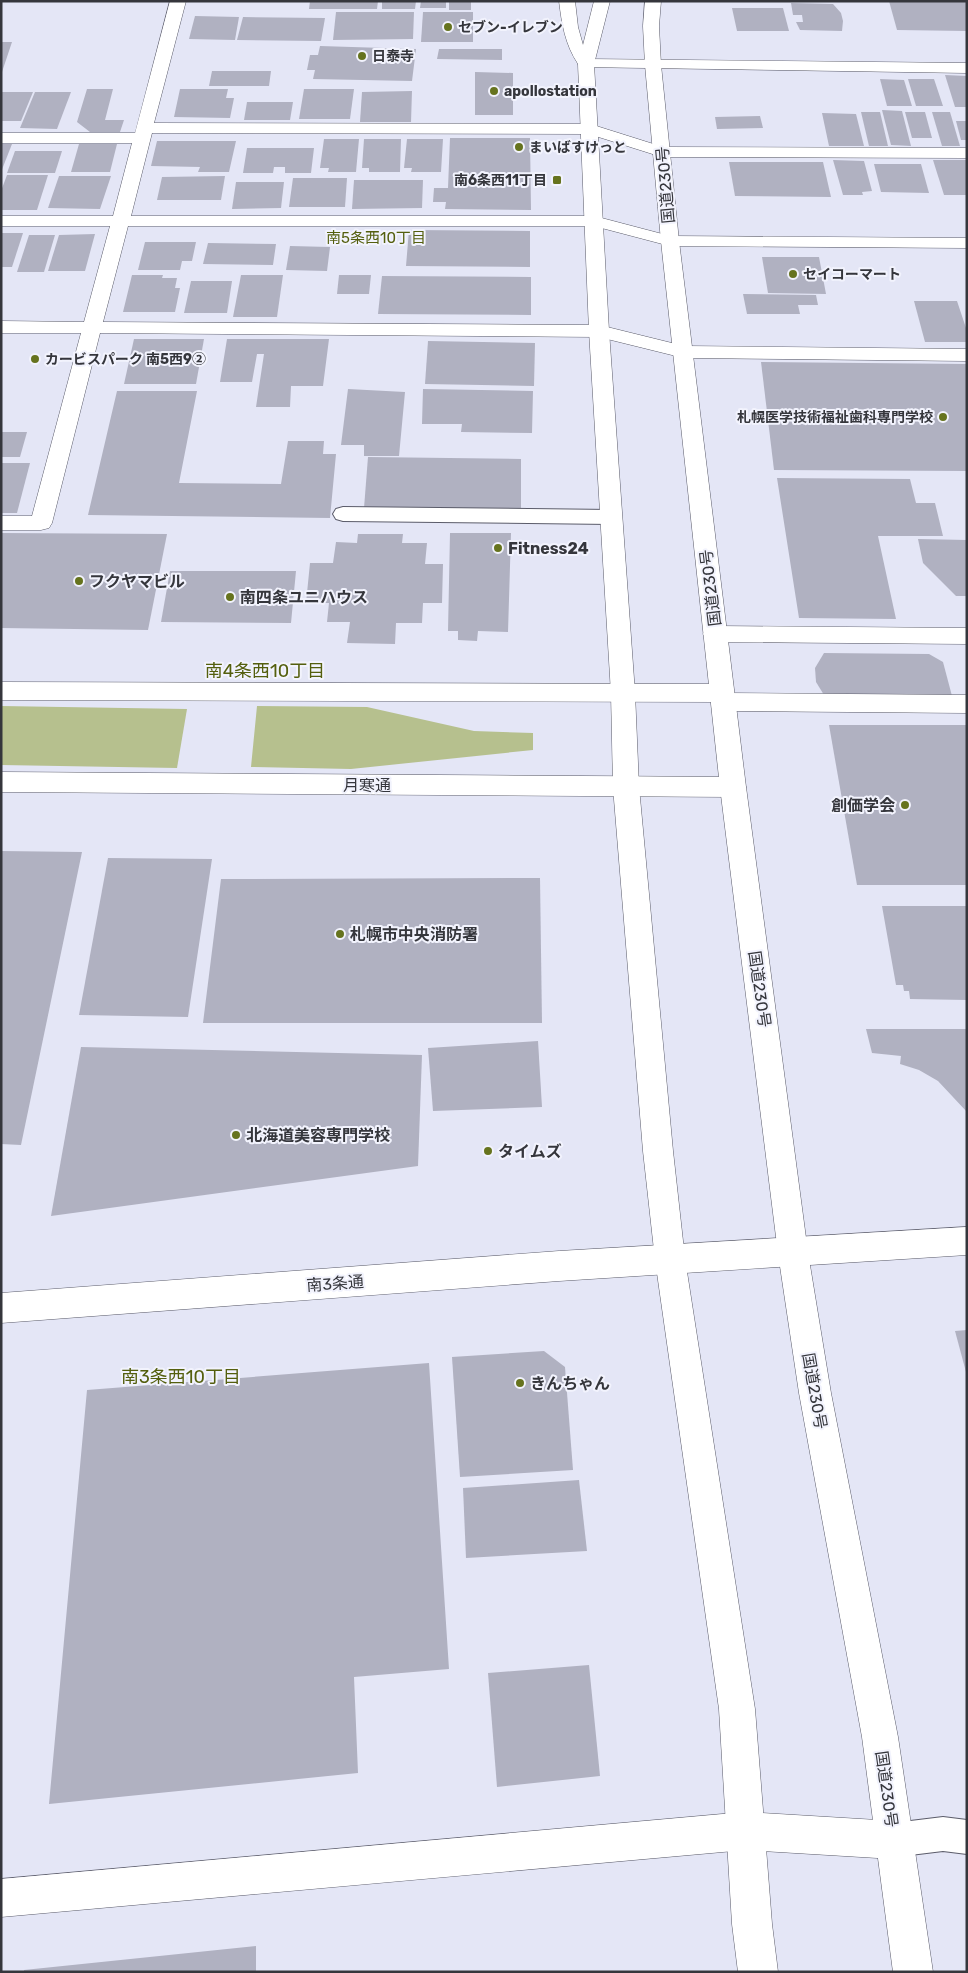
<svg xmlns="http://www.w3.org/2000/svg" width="968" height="1973" font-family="Rubik,'Noto Sans JP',sans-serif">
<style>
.green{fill:#b6c08e}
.building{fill:#b0b1c1}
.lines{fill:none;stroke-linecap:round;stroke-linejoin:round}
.lane-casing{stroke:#5b5c6a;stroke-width:2}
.street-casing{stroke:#5b5c6a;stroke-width:1}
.secondary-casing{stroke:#5b5c6a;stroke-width:1}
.highway-casing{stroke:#5b5c6a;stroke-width:1}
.lane{fill:#fff;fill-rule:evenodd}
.street{fill:#fff;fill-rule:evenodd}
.secondary{fill:#fff;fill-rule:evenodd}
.highway{fill:#fff;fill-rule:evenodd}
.poi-dot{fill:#66731e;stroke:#f2f3fd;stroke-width:2}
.labels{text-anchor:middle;stroke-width:4;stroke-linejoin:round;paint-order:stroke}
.far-poi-label{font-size:14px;font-weight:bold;fill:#35363c;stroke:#f2f3fd;text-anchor:start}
.far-neighbourhood-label{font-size:15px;fill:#545f0e;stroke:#f2f3fd}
.street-label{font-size:16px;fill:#35363c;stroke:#f2f3fd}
.poi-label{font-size:16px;font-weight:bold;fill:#35363c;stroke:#f2f3fd;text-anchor:start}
.neighbourhood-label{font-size:18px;fill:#545f0e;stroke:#f2f3fd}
</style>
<rect width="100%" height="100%" fill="#e4e6f6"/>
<!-- green -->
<g class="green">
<polygon points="1,706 187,709 177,768 1,765"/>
<polygon points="257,706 367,707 474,731 533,733 533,750 351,769 251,767"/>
</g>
<!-- building -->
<g class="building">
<polygon points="310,1 378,1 377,9 309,9"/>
<polygon points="382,1 416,1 415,9 382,9"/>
<polygon points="421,1 446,1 446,8 420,8"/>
<rect x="449" y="1" width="22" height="9"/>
<polygon points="889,1 967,1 967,31 897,30"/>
<polygon points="791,3 833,4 841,13 843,21 842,31 800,30 796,22 803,22 802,15 793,15"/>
<polygon points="732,8 783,8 789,31 737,31"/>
<polygon points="336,12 414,12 413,39 333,40"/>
<polygon points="423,12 473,12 473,42 421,42"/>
<polygon points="195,16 239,17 235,40 189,39"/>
<polygon points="243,17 325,18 321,41 237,40"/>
<polygon points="1,42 12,42 2,72 1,72"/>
<polygon points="320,46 416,49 412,81 313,79 315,70 307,70 310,55 318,55"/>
<polygon points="439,49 502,49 502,60 437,59"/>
<polygon points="212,71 271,71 269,86 209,86"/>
<polygon points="475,72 513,73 513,115 475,115"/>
<polygon points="945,75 967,76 967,107 955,107"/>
<polygon points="880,79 904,80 912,106 887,106"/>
<polygon points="908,79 934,79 943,106 916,106"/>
<polygon points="87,89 113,89 105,120 124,120 120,132 90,132 77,122"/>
<polygon points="180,89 228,89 226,98 234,98 230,118 174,117"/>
<polygon points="304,89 354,89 350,119 299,119"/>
<polygon points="412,91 411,122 360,122 362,92"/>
<polygon points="1,92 33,92 21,121 1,121"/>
<polygon points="35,92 71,92 57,129 20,128"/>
<polygon points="247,102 293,102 290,120 244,120"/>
<polygon points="882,110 902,111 911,146 891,145"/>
<polygon points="861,112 880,112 888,146 869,146"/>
<polygon points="905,112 925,112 932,138 912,138"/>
<polygon points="932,112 950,112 960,146 942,146"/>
<polygon points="822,113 856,114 864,146 829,146"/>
<polygon points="760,116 763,128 717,129 715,117"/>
<polygon points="956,121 967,121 967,140 961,140"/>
<polygon points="450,138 530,138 531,210 445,209 446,202 433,202 434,188 448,188"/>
<polygon points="324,139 359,139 356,172 328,172 329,168 320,168"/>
<polygon points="364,139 401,139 400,172 369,172 369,168 362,168"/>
<polygon points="407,139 443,139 441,172 411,172 412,168 404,168"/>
<polygon points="157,141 236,141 229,172 198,172 200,167 151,166"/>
<polygon points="1,144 12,144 1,172"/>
<polygon points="79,144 117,144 110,172 71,172"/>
<polygon points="247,148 314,148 311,173 285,173 285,167 274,167 273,173 243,173"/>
<polygon points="15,151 62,151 55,173 7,173"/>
<polygon points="833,160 864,161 872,191 862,192 863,195 843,195"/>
<polygon points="933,160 967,160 967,195 944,195"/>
<polygon points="729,162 823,162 831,197 735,196"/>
<polygon points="874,164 921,164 929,193 881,192"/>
<polygon points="7,175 48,175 37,210 1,210 1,191"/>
<polygon points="59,176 111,176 100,209 48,208"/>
<polygon points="225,176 221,200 157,200 162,177"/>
<polygon points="293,178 347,178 345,207 289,207"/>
<polygon points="354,180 423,180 422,208 352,209"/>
<polygon points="236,182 284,182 281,208 232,209"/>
<polygon points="409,230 530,231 530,267 406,266"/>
<polygon points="1,233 23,233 12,267 1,267"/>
<polygon points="95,234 85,271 48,271 59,235"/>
<polygon points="29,235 55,235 44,272 17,272"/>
<polygon points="145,242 196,242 192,261 182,261 180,270 138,270"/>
<polygon points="208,243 276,244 273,265 203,264"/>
<polygon points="290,246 330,247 327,271 286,270"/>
<polygon points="762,257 819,257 826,294 768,293"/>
<polygon points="132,275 163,275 162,278 177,278 175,288 180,288 175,312 123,312"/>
<polygon points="241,275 283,275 277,317 233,317"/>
<polygon points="339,275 371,275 369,294 337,294"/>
<polygon points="382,276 531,277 531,315 378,314"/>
<polygon points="191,281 232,281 227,313 184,313"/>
<polygon points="743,294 816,295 818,305 798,305 800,314 747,314"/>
<polygon points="914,301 957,301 967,331 967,342 925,342"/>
<polygon points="134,339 204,339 196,384 124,384"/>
<polygon points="227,339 329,339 323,386 291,386 290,407 256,407 264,354 257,354 252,382 220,382"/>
<polygon points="428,341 535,343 534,386 425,384"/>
<polygon points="761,362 967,364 967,471 774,470"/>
<polygon points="348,389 405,392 399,456 364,456 364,445 341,445"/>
<polygon points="423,389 533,391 532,433 461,432 462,424 422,424"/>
<polygon points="117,391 197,391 179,483 281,484 288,441 324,441 323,454 336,454 330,518 88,515"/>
<polygon points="1,432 27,432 20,457 1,457"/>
<polygon points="368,457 521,459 521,509 364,508"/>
<polygon points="1,463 30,463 17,513 1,513"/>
<polygon points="777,478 910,479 916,503 935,503 943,536 878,536 896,619 799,618"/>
<polygon points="1,533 167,534 148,630 1,628"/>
<polygon points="450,533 511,533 508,632 478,631 477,641 458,640 458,631 448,631"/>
<polygon points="358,534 403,534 402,543 427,543 425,564 443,564 442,603 423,603 422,623 396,623 395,644 347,643 350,622 327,622 329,603 306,603 310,563 333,563 336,542 357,543"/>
<polygon points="918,539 967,540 967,596 956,596 923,563"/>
<polygon points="170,571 296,571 291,623 161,622"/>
<polygon points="824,653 929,654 943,662 952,696 824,695 816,682 815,668"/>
<polygon points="829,725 967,725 967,885 857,885"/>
<polygon points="1,851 82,852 21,1145 1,1144"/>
<polygon points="108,858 212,859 188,1017 79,1015"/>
<polygon points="540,878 542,1023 203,1023 221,879"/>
<polygon points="882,906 967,906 967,1000 910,999 909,991 904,991 903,985 896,985"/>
<polygon points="866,1029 967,1029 967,1112 938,1081 919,1070 900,1064 901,1056 872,1053"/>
<polygon points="538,1041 542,1107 433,1111 428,1048"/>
<polygon points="81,1047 422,1055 418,1166 51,1216"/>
<polygon points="967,1330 967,1372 966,1372 955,1331"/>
<polygon points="544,1351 565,1367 573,1470 460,1477 452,1357"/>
<polygon points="429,1363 449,1669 354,1677 358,1773 49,1804 87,1390"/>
<polygon points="579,1480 587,1551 466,1558 463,1488"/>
<polygon points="589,1665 600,1776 497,1787 488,1673"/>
<polygon points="256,1946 256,1972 24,1972 24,1970"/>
</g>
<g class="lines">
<defs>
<g id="lane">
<polygon points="343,507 611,510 618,512 621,517 618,522 611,524 343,521 336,519 333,514 336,509"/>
<polygon points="943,1817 967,1820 967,1854 943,1851 894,1857 882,1852 877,1840 882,1828 894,1823"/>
</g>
<g id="street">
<polygon points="170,1 186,1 154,123 590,124 663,147 967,148 967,158 662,157 589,134 152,133 131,216 594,216 670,236 967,238 967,248 670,246 594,226 128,226 103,322 599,325 684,346 967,349 967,361 684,358 599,337 100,333 52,523 49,528 41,530 1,530 1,516 32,516 81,333 1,333 1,321 84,322 110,226 1,226 1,216 113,216 132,143 1,143 1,133 135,133"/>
<polygon points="586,59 967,63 967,73 580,67 578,64 580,61"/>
<polygon points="715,626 967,628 967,644 715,642 707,640 703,634 707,628"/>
<polygon points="724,693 967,695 967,713 724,711 716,708 712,702 716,696"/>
<polygon points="745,1812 894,1821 907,1827 913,1840 907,1853 894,1859 745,1850 1,1917 1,1879"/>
</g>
<g id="secondary">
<polygon points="1,682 722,684 730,687 734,693 730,699 722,702 1,700"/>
<polygon points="1,772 733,777 742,780 746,787 742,794 733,797 1,792"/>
<polygon points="967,1227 967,1255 559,1281 1,1323 1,1293 559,1251"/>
</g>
<g id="highway">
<path d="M559 1H575L578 27 583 45 594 1H610L594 64 609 331 635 693 639 787 673 1151 685 1259 755 1709 772 1924 778 1972H738L732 1924 719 1709 655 1259 643 1151 613 787 611 693 589 331 578 64C565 44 562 25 559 1Z"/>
<polygon points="645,1 661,1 659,26 661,65 679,241 746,787 808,1253 831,1393 898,1737 933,1972 893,1972 862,1737 799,1393 778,1253 720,787 661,241 645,65 643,26"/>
</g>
</defs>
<!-- lane casing -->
<use href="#lane" class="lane-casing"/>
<!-- street casing -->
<use href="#street" class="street-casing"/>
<!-- secondary casing -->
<use href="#secondary" class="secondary-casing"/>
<!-- highway casing -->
<use href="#highway" class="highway-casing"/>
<!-- lane -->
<use href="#lane" class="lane"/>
<!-- street -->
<use href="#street" class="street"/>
<!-- secondary -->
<use href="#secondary" class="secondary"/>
<!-- highway -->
<use href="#highway" class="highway"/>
</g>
<!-- markers -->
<g class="poi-dot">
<circle cx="448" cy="27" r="5"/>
<circle cx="362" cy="56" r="5"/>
<circle cx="494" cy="91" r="5"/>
<circle cx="519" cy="147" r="5"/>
<rect x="552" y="175" width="10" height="10" rx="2.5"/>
<circle cx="793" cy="274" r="5"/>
<circle cx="35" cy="359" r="5"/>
<circle cx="943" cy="417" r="5"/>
<circle cx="498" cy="548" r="5"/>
<circle cx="79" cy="581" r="5"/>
<circle cx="230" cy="597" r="5"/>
<circle cx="905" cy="805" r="5"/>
<circle cx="340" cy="934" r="5"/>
<circle cx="236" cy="1135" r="5"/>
<circle cx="488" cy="1151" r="5"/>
<circle cx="520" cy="1383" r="5"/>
</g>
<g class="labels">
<!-- far-poi labels -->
<g class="far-poi-label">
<text x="458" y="32">セブン-イレブン</text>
<text x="372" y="61">日泰寺</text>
<text x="504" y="96">apollostation</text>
<text x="529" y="152">まいばすけっと</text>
<text x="547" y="185" text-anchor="end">南6条西11丁目</text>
<text x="803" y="279">セイコーマート</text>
<text x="45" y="364">カービスパーク 南5西9②</text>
<text x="933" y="422" text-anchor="end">札幌医学技術福祉歯科専門学校</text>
</g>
<!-- far-neighbourhood labels -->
<g class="far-neighbourhood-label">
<text x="376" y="243">南5条西10丁目</text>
</g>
<!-- street labels -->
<g class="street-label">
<text transform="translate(665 185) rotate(-95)" y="6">国道230号</text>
<text transform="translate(710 588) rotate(-97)" y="6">国道230号</text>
<text x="367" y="791">月寒通</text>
<text transform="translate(760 989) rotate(82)" y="6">国道230号</text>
<text transform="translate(335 1283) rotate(-4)" y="6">南3条通</text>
<text transform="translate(815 1391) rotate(80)" y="6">国道230号</text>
<text transform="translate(887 1789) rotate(82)" y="6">国道230号</text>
</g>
<!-- poi labels -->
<g class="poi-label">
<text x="508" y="554">Fitness24</text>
<text x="89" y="587">フクヤマビル</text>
<text x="240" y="603">南四条ユニハウス</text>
<text x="895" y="811" text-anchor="end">創価学会</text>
<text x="350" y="940">札幌市中央消防署</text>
<text x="246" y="1141">北海道美容専門学校</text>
<text x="498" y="1157">タイムズ</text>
<text x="530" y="1389">きんちゃん</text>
</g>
<!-- neighbourhood labels -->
<g class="neighbourhood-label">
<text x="265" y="677">南4条西10丁目</text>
<text x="181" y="1383">南3条西10丁目</text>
</g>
</g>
<!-- border -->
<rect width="968" height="1973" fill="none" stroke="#35363c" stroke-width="5"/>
</svg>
